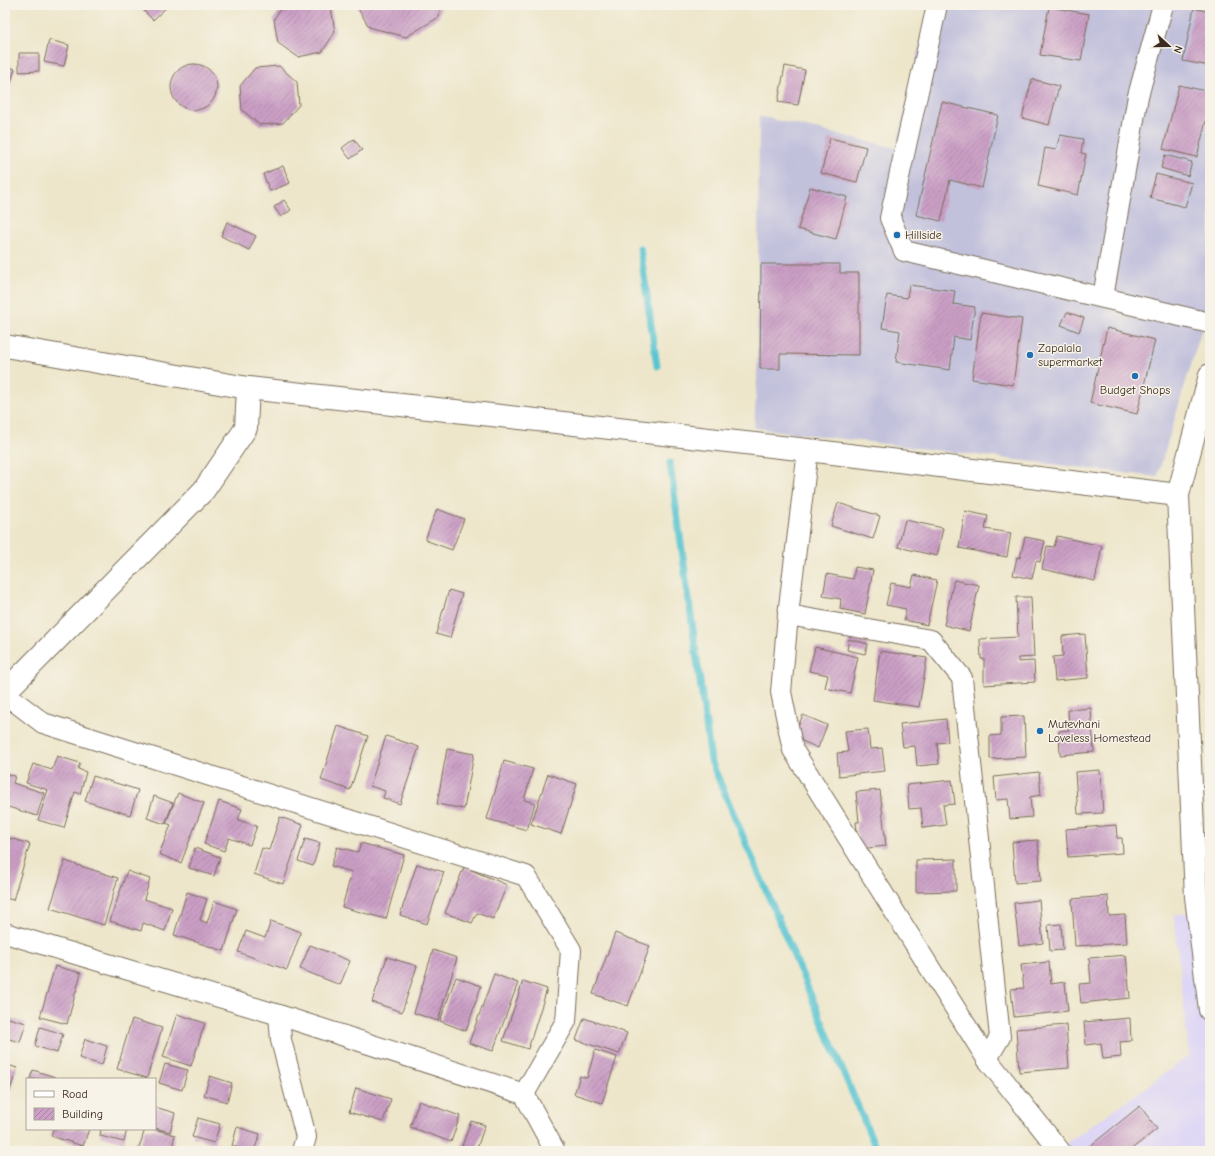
<svg xmlns="http://www.w3.org/2000/svg" width="1215" height="1156" font-family="'Comic Neue',sans-serif">
<style>
.built{fill:#ddd5f6}
.industrial{fill:#c2c1dc}
.lines{fill:none;stroke-linecap:round;stroke-linejoin:round}
.stream{stroke:#58c5d1;stroke-width:7}
.building{fill:url(#building-hatch)}
.minor-casing{stroke:#796c5a;stroke-width:22}
.tertiary-casing{stroke:#796c5a;stroke-width:24}
.minor{stroke:#fff;stroke-width:20}
.tertiary{stroke:#fff;stroke-width:22}
.poi-dot{fill:#1f6fb2;stroke:#f7f3e8;stroke-width:1.5}
.labels{text-anchor:middle;stroke-width:3;stroke-linejoin:round;paint-order:stroke}
.poi-label{font-size:12px;fill:#3b2a1e;stroke:#f7f3e8;text-anchor:start}
</style>
<defs>
<pattern id="building-hatch" width="6" height="6" patternUnits="userSpaceOnUse"><rect width="6" height="6" fill="#cb9fc6"/><path d="M-1 1l2-2M0 6l6-6M5 7l2-2" fill="none" stroke="#a682a0"/></pattern>
</defs>
<rect width="100%" height="100%" fill="#f7f3e8"/>
<filter id="ink" filterUnits="userSpaceOnUse"><feTurbulence type="fractalNoise" baseFrequency=".025" numOctaves="2"/><feDisplacementMap in="SourceGraphic" scale="8" xChannelSelector="R" yChannelSelector="G"/><feConvolveMatrix kernelMatrix="1 2 1 2 8 2 1 2 1" color-interpolation-filters="sRGB"/></filter>
<filter id="wash" filterUnits="userSpaceOnUse"><feTurbulence type="fractalNoise" baseFrequency=".012" numOctaves="4" result="noise"/><feDisplacementMap in="SourceGraphic" scale="16" xChannelSelector="R" yChannelSelector="G"/><feGaussianBlur stdDeviation="0.9" result="paint"/><feColorMatrix in="noise" values="0 0 0 0 0 0 0 0 0 0 0 0 0 0 0 0 0 1.4 0 .05"/><feComposite in="paint" operator="in"/></filter>
<g filter="url(#wash)">
<rect width="100%" height="100%" fill="#ede6ca"/>
<!-- built -->
<polygon class="built" points="1210,910 1210,1151 1056,1151 1189,1056 1174,915"/>
<!-- industrial -->
<polygon class="industrial" points="929,5 1210,5 1210,302 1157,477 754,428 757,378 759,116 896,148"/>
<g class="lines">
<!-- stream -->
<g class="stream">
<polyline points="640,248 657,366"/>
<polyline points="670,463 711,761 877,1151"/>
</g>
</g>
<g id="blocks">
<!-- building -->
<g class="building">
<polygon points="138,5 169,5 153,20"/>
<polygon points="283,5 326,5 331,8 335,32 322,52 298,57 278,43 274,19"/>
<polygon points="356,5 441,5 439,17 406,37 369,27"/>
<polygon points="1049,7 1089,14 1081,61 1040,55"/>
<polygon points="1194,8 1210,12 1210,66 1183,61"/>
<polygon points="49,40 69,45 64,66 44,62"/>
<polygon points="19,53 39,53 39,71 19,72"/>
<circle cx="194" cy="87" r="23"/>
<polygon points="5,65 15,69 10,85 5,83"/>
<polygon points="279,66 297,82 299,105 283,123 260,125 242,110 240,86 255,68"/>
<polygon points="785,66 805,70 798,105 778,102"/>
<polygon points="1032,79 1059,86 1049,125 1022,118"/>
<polygon points="1179,85 1210,92 1210,105 1197,157 1163,149"/>
<polygon points="942,102 998,115 982,188 950,180 941,221 916,215"/>
<polygon points="1060,135 1083,139 1081,153 1086,154 1078,195 1038,186 1045,148 1056,150"/>
<polygon points="830,138 866,147 857,182 821,173"/>
<polygon points="354,139 362,150 350,159 342,148"/>
<polygon points="1165,155 1192,162 1188,176 1161,168"/>
<polygon points="283,166 290,183 270,191 263,174"/>
<polygon points="1156,174 1192,183 1185,207 1150,198"/>
<polygon points="810,187 847,197 836,239 798,229"/>
<polygon points="284,200 291,210 281,217 274,207"/>
<polygon points="227,222 256,236 249,250 221,236"/>
<polygon points="761,264 840,264 840,273 859,273 859,355 780,354 780,369 760,369"/>
<polygon points="909,285 955,291 953,304 975,307 970,340 954,337 950,370 896,362 900,331 882,328 887,295 907,298"/>
<polygon points="1067,312 1084,318 1079,332 1061,325"/>
<polygon points="981,313 1022,319 1013,385 972,379"/>
<polygon points="1107,328 1155,340 1137,414 1090,403"/>
<polygon points="838,503 880,516 873,539 831,526"/>
<polygon points="437,509 464,519 452,550 425,540"/>
<polygon points="965,511 988,516 985,529 1011,533 1007,557 959,548"/>
<polygon points="905,520 943,528 937,556 898,547"/>
<polygon points="1057,536 1102,546 1095,581 1042,569 1047,546 1054,547"/>
<polygon points="1025,537 1045,541 1040,562 1036,561 1032,579 1013,575 1017,557 1020,558"/>
<polygon points="855,567 873,570 865,614 840,609 841,599 823,596 827,574 853,579"/>
<polygon points="914,575 937,580 927,625 904,620 906,609 886,605 891,583 911,587"/>
<polygon points="954,580 979,585 969,631 944,625"/>
<polygon points="449,590 462,594 450,638 436,634"/>
<polygon points="1016,597 1031,597 1034,657 1018,658 1018,662 1034,661 1035,682 984,685 984,659 981,659 980,639 1018,637"/>
<polygon points="1085,634 1088,678 1055,681 1053,657 1063,656 1062,636"/>
<polygon points="849,639 868,644 865,654 847,650"/>
<polygon points="815,647 858,657 850,693 825,688 828,675 809,671"/>
<polygon points="880,651 927,658 919,707 873,700"/>
<polygon points="1091,708 1094,752 1060,755 1059,731 1069,730 1068,710"/>
<polygon points="803,715 827,725 818,748 793,737"/>
<polygon points="1024,716 1026,757 990,759 990,736 1001,735 1001,717"/>
<polygon points="946,719 948,742 937,743 939,764 917,766 915,746 903,747 900,724"/>
<polygon points="338,726 368,736 350,790 321,780"/>
<polygon points="868,729 870,749 882,748 885,771 839,776 837,753 848,752 845,731"/>
<polygon points="386,736 419,747 400,804 383,798 385,791 370,786"/>
<polygon points="447,749 474,754 464,809 437,804"/>
<polygon points="57,756 80,763 78,769 86,772 80,794 75,792 64,828 38,820 48,790 26,783 33,764 52,770"/>
<polygon points="504,761 533,769 524,800 535,803 527,830 487,819"/>
<polygon points="1100,770 1103,813 1078,814 1075,772"/>
<polygon points="1039,772 1041,795 1030,797 1032,817 1010,819 1008,799 996,800 994,777"/>
<polygon points="5,774 15,776 13,783 44,793 37,816 5,806"/>
<polygon points="548,774 577,784 561,834 531,824"/>
<polygon points="93,776 138,790 130,815 85,801"/>
<polygon points="952,780 955,804 943,805 946,825 923,828 921,808 909,809 907,785"/>
<polygon points="880,790 886,846 859,849 856,822 859,822 856,792"/>
<polygon points="178,793 204,803 181,863 159,854 171,825 166,823"/>
<polygon points="154,796 173,803 165,824 147,818"/>
<polygon points="219,801 242,809 238,820 257,826 250,845 229,838 224,851 204,844"/>
<polygon points="280,817 303,825 283,884 254,874 262,848 269,850"/>
<polygon points="1116,825 1117,838 1122,838 1123,853 1068,857 1066,829"/>
<polygon points="6,837 30,844 13,900 5,898"/>
<polygon points="305,839 320,843 313,866 298,861"/>
<polygon points="1038,840 1041,881 1015,883 1012,842"/>
<polygon points="361,843 404,855 386,919 342,907 352,872 331,866 337,847 358,852"/>
<polygon points="195,848 220,857 214,876 189,868"/>
<polygon points="956,859 956,891 916,892 916,860"/>
<polygon points="65,861 118,878 104,925 50,908"/>
<polygon points="417,864 444,872 427,924 400,915"/>
<polygon points="464,867 507,885 493,919 477,913 472,923 445,913"/>
<polygon points="127,871 150,879 144,899 172,908 165,931 143,923 141,931 110,921"/>
<polygon points="187,892 207,899 200,920 207,923 214,901 237,909 224,951 174,935"/>
<polygon points="1108,896 1109,916 1125,915 1127,943 1075,946 1072,899"/>
<polygon points="1039,900 1043,943 1019,946 1014,903"/>
<polygon points="271,921 301,932 287,970 238,952 246,931 265,938"/>
<polygon points="1061,924 1063,950 1050,951 1048,925"/>
<polygon points="615,933 650,946 628,1006 593,994"/>
<polygon points="310,945 350,961 340,985 300,969"/>
<polygon points="433,950 457,958 438,1021 414,1013"/>
<polygon points="1126,955 1130,998 1081,1003 1079,984 1091,983 1089,958"/>
<polygon points="387,957 417,966 402,1012 372,1002"/>
<polygon points="1049,962 1051,984 1065,982 1068,1011 1014,1017 1011,989 1024,988 1021,965"/>
<polygon points="55,966 81,973 67,1024 40,1017"/>
<polygon points="494,974 518,983 493,1051 469,1043"/>
<polygon points="456,977 481,986 466,1031 440,1021"/>
<polygon points="523,981 547,989 528,1049 503,1041"/>
<polygon points="177,1014 205,1023 191,1066 163,1057"/>
<polygon points="5,1017 26,1023 20,1042 5,1038"/>
<polygon points="584,1018 627,1033 619,1054 576,1040"/>
<polygon points="1130,1018 1131,1041 1120,1042 1121,1057 1103,1059 1101,1043 1086,1045 1084,1022"/>
<polygon points="132,1019 162,1028 147,1078 117,1069"/>
<polygon points="1066,1025 1069,1068 1019,1072 1016,1029"/>
<polygon points="40,1027 63,1034 57,1053 35,1046"/>
<polygon points="85,1039 107,1046 102,1065 79,1058"/>
<polygon points="595,1050 617,1057 602,1103 574,1094 580,1076 587,1078"/>
<polygon points="5,1064 17,1068 5,1107"/>
<polygon points="165,1064 188,1070 182,1090 159,1083"/>
<polygon points="33,1070 55,1077 54,1079 30,1079"/>
<polygon points="210,1076 232,1083 227,1102 204,1095"/>
<polygon points="356,1088 391,1099 383,1122 349,1112"/>
<polygon points="419,1101 460,1116 451,1142 410,1127"/>
<polygon points="1140,1106 1157,1129 1129,1151 1086,1151 1085,1150"/>
<polygon points="155,1107 175,1113 170,1132 155,1128"/>
<polygon points="198,1118 220,1124 214,1143 192,1137"/>
<polygon points="471,1121 485,1125 476,1151 462,1146"/>
<polygon points="237,1127 260,1134 254,1151 249,1151 232,1146"/>
<polygon points="53,1129 89,1129 83,1146 51,1136"/>
<polygon points="101,1129 127,1129 124,1142 100,1136"/>
<polygon points="145,1129 154,1129 175,1135 171,1151 138,1151"/>
</g>
</g>
</g>
<g filter="url(#ink)">
<use href="#blocks" fill-opacity="0" stroke="#796c5a" stroke-width="1"/>
<g class="lines">
<defs>
<g id="minor">
<polyline points="937,5 890,218 904,251 1210,323"/>
<polyline points="1103,297 1138,96 1163,5"/>
<polyline points="808,450 788,615 781,692 793,750 987,1059 1060,1151"/>
<polyline points="788,615 931,640 962,678 1000,1037 987,1059"/>
<polyline points="5,694 43,723 526,876 571,950 566,1021 524,1094"/>
<polyline points="5,933 279,1015 524,1094 555,1151"/>
<polyline points="279,1015 281,1040 306,1137 302,1151"/>
</g>
<g id="tertiary">
<polyline points="5,346 248,388 808,450 1178,495"/>
<polyline points="1210,375 1178,495 1196,897 1210,1010"/>
<polyline points="5,692 204,490 246,428 248,388"/>
</g>
</defs>
<!-- minor casing -->
<use href="#minor" class="minor-casing"/>
<!-- tertiary casing -->
<use href="#tertiary" class="tertiary-casing"/>
<!-- minor -->
<use href="#minor" class="minor"/>
<!-- tertiary -->
<use href="#tertiary" class="tertiary"/>
</g>
</g>
<!-- markers -->
<g class="poi-dot">
<circle cx="897" cy="235" r="4"/>
<circle cx="1030" cy="355" r="4"/>
<circle cx="1135" cy="376" r="4"/>
<circle cx="1040" cy="731" r="4"/>
</g>
<g class="labels">
<!-- poi labels -->
<g class="poi-label">
<text x="905" y="239">Hillside</text>
<text x="1038" y="352">Zapalala<tspan x="1038" dy="14">supermarket</tspan></text>
<text x="1135" y="394" text-anchor="middle">Budget Shops</text>
<text x="1048" y="728">Mutevhani<tspan x="1048" dy="14">Loveless Homestead</tspan></text>
</g>
</g>
<!-- margin -->
<rect width="1215" height="1156" fill="none" stroke="#f7f3e8" stroke-width="20"/>
<!-- legend -->
<rect x="26" y="1078" width="130" height="52" fill="#f7f3e8" stroke="#aca397"/>
<rect x="34" y="1091" width="20" height="6" fill="#ffffff" stroke="#aca397"/>
<text x="62" y="1098" font-size="12" fill="#3b2a1e">Road</text>
<rect x="34" y="1108" width="20" height="12" fill="url(#building-hatch)" stroke="#aca397"/>
<text x="62" y="1118" font-size="12" fill="#3b2a1e">Building</text>
<!-- north arrow -->
<g transform="translate(1169 46) rotate(111)" stroke="#f7f3e8" stroke-width="3" paint-order="stroke">
<path d="M0-3L7 15L0 10L-7 15Z" fill="#3b2a1e"/>
<text y="-6" font-size="11" font-weight="bold" text-anchor="middle" fill="#3b2a1e">N</text>
</g>
</svg>
